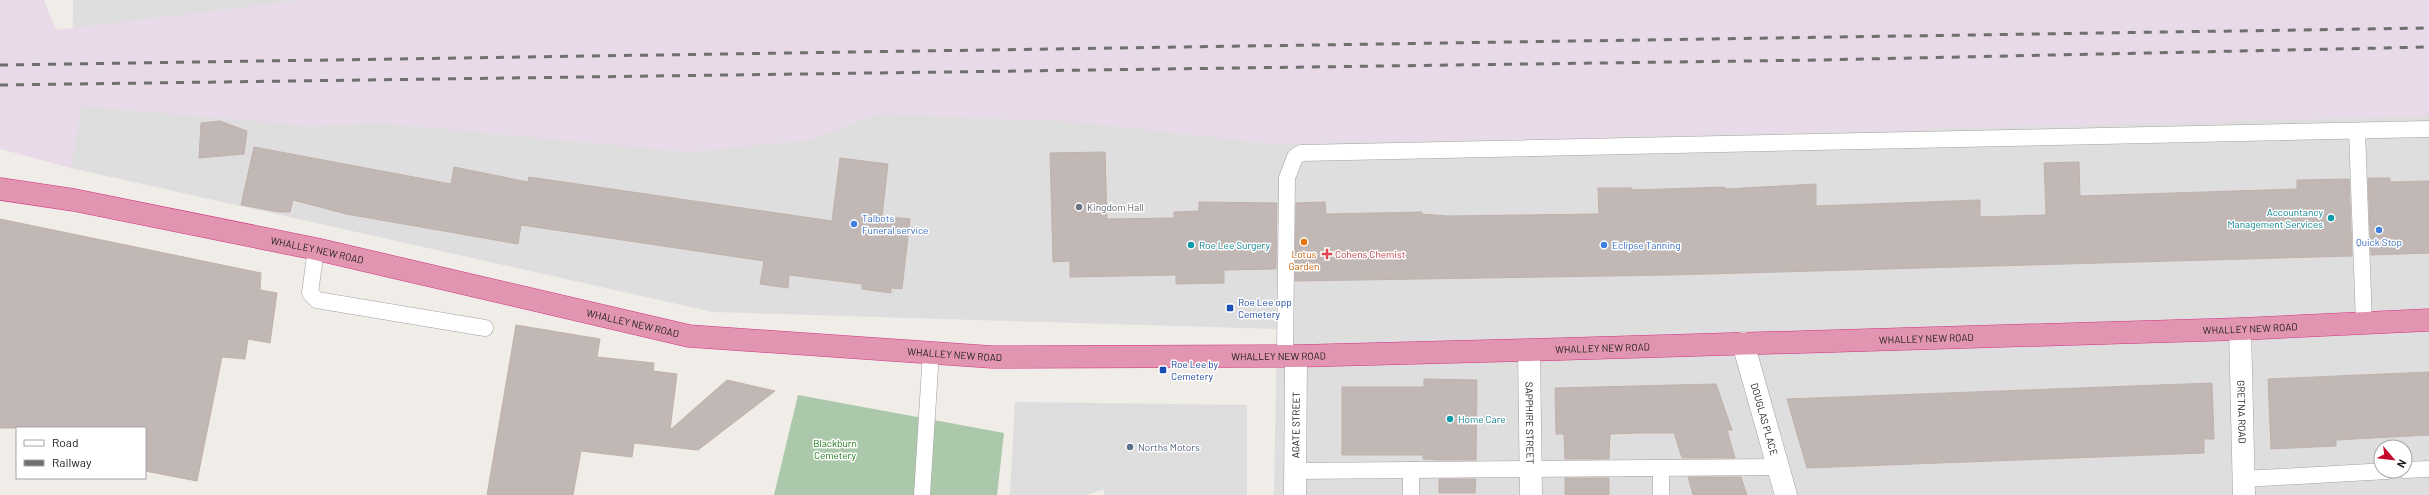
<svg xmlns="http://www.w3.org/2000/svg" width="2429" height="495" font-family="Barlow,sans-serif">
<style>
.residential{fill:#dedede;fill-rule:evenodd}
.industrial{fill:#e9dae9}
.cemetery{fill:#abc8aa}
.parking{fill:#ddd}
.building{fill:#c1b7b4;stroke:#c1b1ab}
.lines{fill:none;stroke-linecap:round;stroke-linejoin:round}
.lane-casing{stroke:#a2a2a2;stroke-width:17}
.street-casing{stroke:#a2a2a2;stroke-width:23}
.highway-casing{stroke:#d13283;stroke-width:23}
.lane{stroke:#fff;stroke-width:16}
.street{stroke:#fff;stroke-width:22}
.highway{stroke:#e295b0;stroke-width:22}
.rail{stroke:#6f6f6f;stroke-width:3;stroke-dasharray:8 8;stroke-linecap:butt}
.worship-dot{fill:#6b7280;stroke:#fff;stroke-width:1.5}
.culture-dot{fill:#0f9aa8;stroke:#fff;stroke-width:1.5}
.shop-dot{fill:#3f7fe0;stroke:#fff;stroke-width:1.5}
.food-dot{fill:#e8710a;stroke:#fff;stroke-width:1.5}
.health-dot{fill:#e0444e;stroke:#fff;stroke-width:1.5}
.transit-dot{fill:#1a4fb4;stroke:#fff;stroke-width:1.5}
.service-dot{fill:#5c6f8a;stroke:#fff;stroke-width:1.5}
.labels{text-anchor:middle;stroke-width:3;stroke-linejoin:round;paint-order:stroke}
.worship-label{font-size:10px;fill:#5b616d;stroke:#fff;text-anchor:start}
.culture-label{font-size:10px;fill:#0d838f;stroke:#fff;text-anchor:start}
.shop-label{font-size:10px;fill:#366cbe;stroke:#fff;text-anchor:start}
.street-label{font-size:10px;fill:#212121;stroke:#fff}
.food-label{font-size:10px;fill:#c56008;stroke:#fff}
.health-label{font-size:10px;fill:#be3a42;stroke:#fff;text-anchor:start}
.transit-label{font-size:10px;fill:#164399;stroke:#fff;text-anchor:start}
.park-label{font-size:10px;fill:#1b7a13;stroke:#fff}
.service-label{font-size:10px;fill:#4e5e75;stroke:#fff;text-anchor:start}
</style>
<rect width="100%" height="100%" fill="#f0ece8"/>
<!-- residential -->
<path class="residential" d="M73 0H2429V495H1274L1277 329 713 312 71 168ZM2381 447H2405V471H2381Z"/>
<!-- industrial -->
<polygon class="industrial" points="0,0 44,0 56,30 303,0 2429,0 2429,116 1632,137 1275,144 1077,122 879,114 809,140 689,152 381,123 310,126 82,106 71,168 0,149"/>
<!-- cemetery -->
<polygon class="cemetery" points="798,395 1004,433 997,495 774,495"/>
<!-- parking -->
<polygon class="parking" points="1015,402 1247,405 1247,495 1105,495 1103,489 1086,495 1010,495"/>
<!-- building -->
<g class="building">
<polygon points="220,121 247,131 244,154 199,158 201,123"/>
<polygon points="254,147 451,184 454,167 528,182 529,177 832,221 840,158 888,164 882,216 910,219 902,289 891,288 891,293 862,289 862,284 789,275 788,288 760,284 764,261 521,225 518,244 346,214 293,200 290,212 279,212 241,205"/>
<polygon points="1105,152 1107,219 1174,218 1174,212 1199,211 1199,202 1277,203 1276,269 1224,270 1224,283 1176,284 1176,275 1070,277 1070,261 1053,262 1050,153"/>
<polygon points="2079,162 2080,196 2297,189 2297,180 2349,179 2352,256 1670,275 1295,281 1296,203 1325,202 1326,214 1422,212 1422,214 1447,216 1599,214 1598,188 1632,188 1632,190 1725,187 1725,189 1816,184 1816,206 1980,200 1980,217 2046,215 2044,163"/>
<polygon points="2368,178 2390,178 2390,182 2429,181 2429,253 2371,255"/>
<polygon points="0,219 261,273 260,290 277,293 270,343 248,339 245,359 222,357 197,481 145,471 145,428 0,428"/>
<polygon points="516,325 600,339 597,357 654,363 653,371 677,374 670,430 727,380 775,391 698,450 634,443 632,457 581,451 573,495 487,495"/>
<polygon points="2429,372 2429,435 2336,440 2336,446 2271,449 2268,379"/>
<polygon points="1424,379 1477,380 1476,460 1438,460 1423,459 1423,455 1342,455 1342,387 1424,387"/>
<polygon points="2212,383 2214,439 2204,439 2204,453 1807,468 1787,399"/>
<polygon points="1716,384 1732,430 1727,430 1735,458 1682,458 1674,433 1639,433 1610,434 1609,459 1565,459 1564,434 1556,434 1555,388"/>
<polygon points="1688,477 1741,477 1747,495 1693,495"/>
<rect x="1565" y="478" width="44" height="17"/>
<polygon points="1439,479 1476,479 1475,493 1439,493"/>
</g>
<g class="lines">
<defs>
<g id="lane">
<polyline points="2357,131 2364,323"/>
<polyline points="316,249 310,293 317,300 485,328"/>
<polyline points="1285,355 1287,178 1295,157 1301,153 2429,129"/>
<polyline points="1661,468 1661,495"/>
<polyline points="2405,470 2429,469"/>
<polyline points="1295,471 1778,467"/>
<polyline points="2244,479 2387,471"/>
<polyline points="922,495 931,352"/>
<polyline points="1411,495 1411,470"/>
</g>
<g id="street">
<path id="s1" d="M2240 329 2244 495"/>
<path id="s2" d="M1743 343 1786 495"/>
<path id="s3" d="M1529 350 1531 495"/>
<path id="s4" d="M1295 495 1296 356"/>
</g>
<g id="highway">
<path id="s5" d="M0 189 74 200 316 249 689 336 992 357 1296 356 1529 350 2240 329 2429 320"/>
</g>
</defs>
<!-- lane casing -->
<use href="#lane" class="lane-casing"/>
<!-- street casing -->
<use href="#street" class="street-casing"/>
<!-- highway casing -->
<use href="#highway" class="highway-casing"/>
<!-- lane -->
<use href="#lane" class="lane"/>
<!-- street -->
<use href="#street" class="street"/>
<!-- highway -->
<use href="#highway" class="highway"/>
<!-- rail -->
<g class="rail">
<polyline points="0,65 2429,28"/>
<polyline points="0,85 1818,60 2429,47"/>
</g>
</g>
<!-- markers -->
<circle class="worship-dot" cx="1079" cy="207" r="4"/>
<g class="culture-dot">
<circle cx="2331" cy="218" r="4"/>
<circle cx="1191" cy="245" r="4"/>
<circle cx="1450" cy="419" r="4"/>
</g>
<g class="shop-dot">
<circle cx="854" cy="224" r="4"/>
<circle cx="2379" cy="230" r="4"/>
<circle cx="1604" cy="245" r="4"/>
</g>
<circle class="food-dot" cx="1304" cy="242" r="4"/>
<path class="health-dot" d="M1325 248h4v4h4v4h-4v4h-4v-4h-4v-4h4z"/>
<g class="transit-dot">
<rect x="1226" y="304" width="8" height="8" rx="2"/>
<rect x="1159" y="366" width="8" height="8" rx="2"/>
</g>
<circle class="service-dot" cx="1130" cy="447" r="4"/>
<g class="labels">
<!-- worship labels -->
<g class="worship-label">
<text x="1087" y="211">Kingdom Hall</text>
</g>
<!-- culture labels -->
<g class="culture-label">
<text x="2323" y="216" text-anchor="end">Accountancy<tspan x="2323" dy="12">Management Services</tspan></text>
<text x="1199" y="249">Roe Lee Surgery</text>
<text x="1458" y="423">Home Care</text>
</g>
<!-- shop labels -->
<g class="shop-label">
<text x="862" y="222">Talbots<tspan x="862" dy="12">Funeral service</tspan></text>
<text x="2379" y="246" text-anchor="middle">Quick Stop</text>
<text x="1612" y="249">Eclipse Tanning</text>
</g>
<!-- street labels -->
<g class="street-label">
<text dy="4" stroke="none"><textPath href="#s5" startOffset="323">WHALLEY NEW ROAD</textPath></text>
<text dy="4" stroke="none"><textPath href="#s5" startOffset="647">WHALLEY NEW ROAD</textPath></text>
<text dy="4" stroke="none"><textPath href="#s5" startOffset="2267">WHALLEY NEW ROAD</textPath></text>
<text dy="4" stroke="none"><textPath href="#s5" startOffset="1943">WHALLEY NEW ROAD</textPath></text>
<text dy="4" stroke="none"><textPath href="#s5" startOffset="1619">WHALLEY NEW ROAD</textPath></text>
<text dy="4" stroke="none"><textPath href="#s5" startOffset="971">WHALLEY NEW ROAD</textPath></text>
<text dy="4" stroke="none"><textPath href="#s5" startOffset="1295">WHALLEY NEW ROAD</textPath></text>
<text dy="4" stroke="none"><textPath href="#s1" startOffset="83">GRETNA ROAD</textPath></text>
<text dy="4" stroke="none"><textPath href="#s2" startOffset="79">DOUGLAS PLACE</textPath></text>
<text dy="4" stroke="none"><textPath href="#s3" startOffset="73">SAPPHIRE STREET</textPath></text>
<text dy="4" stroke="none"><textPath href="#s4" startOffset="70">AGATE STREET</textPath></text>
</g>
<!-- food labels -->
<g class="food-label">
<text x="1304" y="258">Lotus<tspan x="1304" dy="12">Garden</tspan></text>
</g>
<!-- health labels -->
<g class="health-label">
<text x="1335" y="258">Cohens Chemist</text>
</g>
<!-- transit labels -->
<g class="transit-label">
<text x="1238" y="306">Roe Lee opp<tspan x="1238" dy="12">Cemetery</tspan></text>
<text x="1171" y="368">Roe Lee by<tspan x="1171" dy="12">Cemetery</tspan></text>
</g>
<!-- park labels -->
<g class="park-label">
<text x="835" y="447">Blackburn<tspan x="835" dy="12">Cemetery</tspan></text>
</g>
<!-- service labels -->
<g class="service-label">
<text x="1138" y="451">Norths Motors</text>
</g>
</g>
<!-- legend -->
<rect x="16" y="427" width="130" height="52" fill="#ffffff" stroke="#a6a6a6"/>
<rect x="24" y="440" width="20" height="6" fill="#ffffff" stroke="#a6a6a6"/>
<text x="52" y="447" font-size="12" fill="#212121">Road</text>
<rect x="24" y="460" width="20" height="6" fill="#6f6f6f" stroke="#a6a6a6"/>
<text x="52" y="467" font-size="12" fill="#212121">Railway</text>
<!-- north arrow -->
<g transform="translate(2393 459) rotate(118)"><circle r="19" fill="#ffffff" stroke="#a6a6a6"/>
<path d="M0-3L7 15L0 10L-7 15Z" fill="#c40d2b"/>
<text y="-6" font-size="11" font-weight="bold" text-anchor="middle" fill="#212121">N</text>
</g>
</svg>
